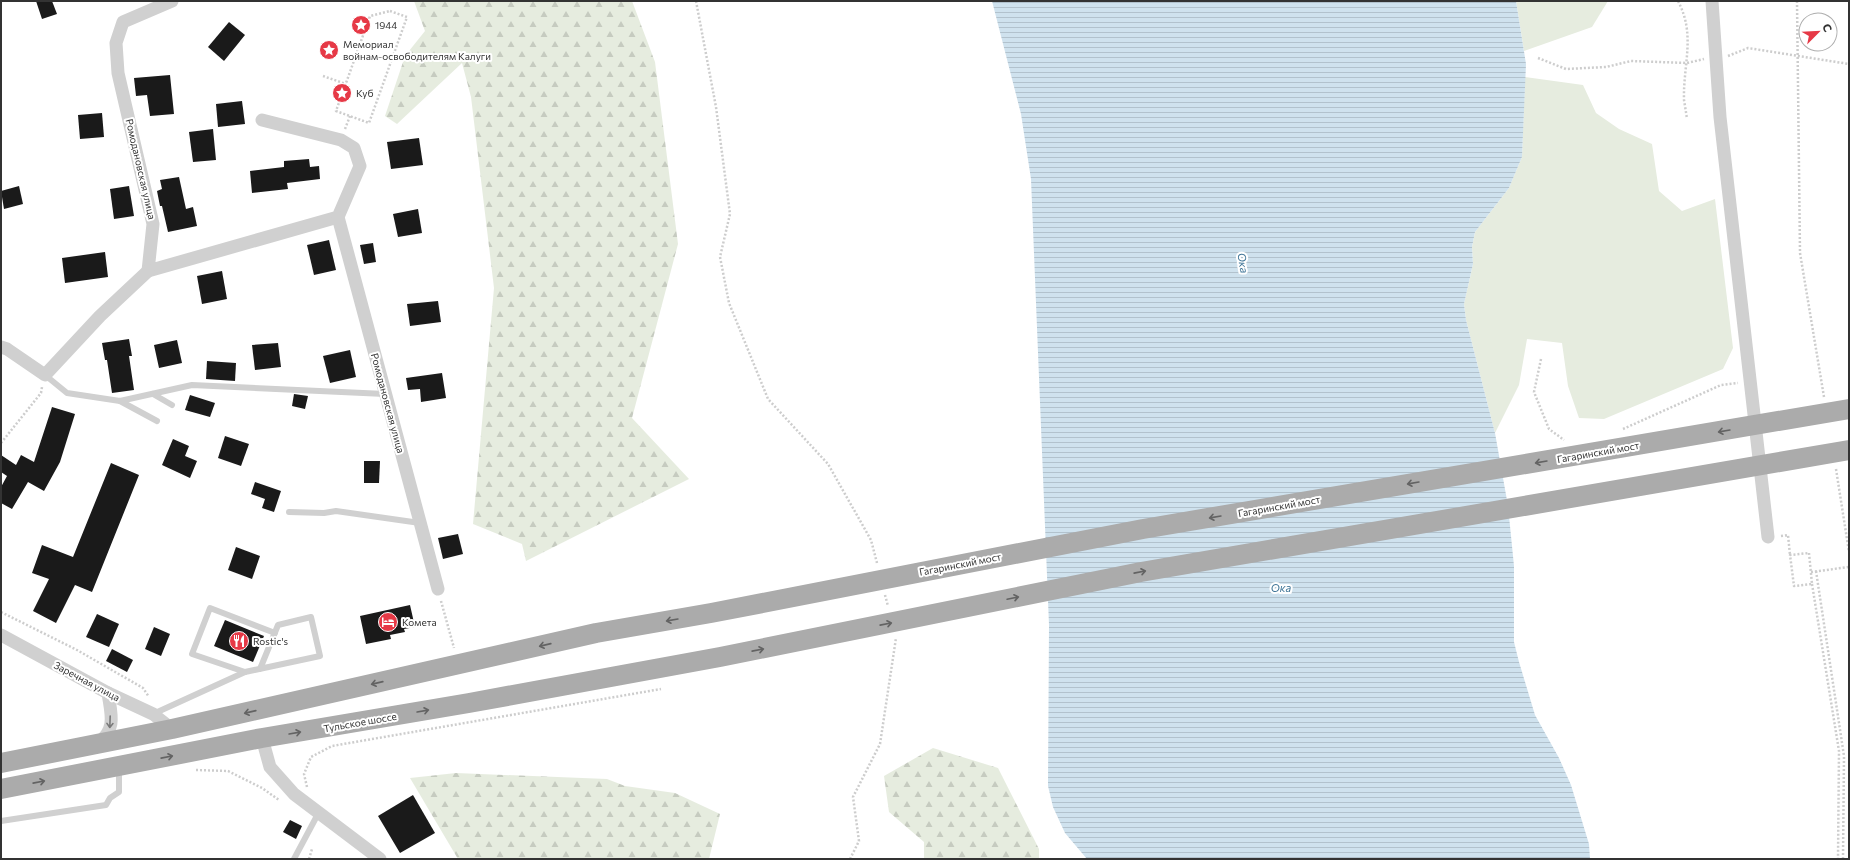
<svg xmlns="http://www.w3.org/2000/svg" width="1850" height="860" font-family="Commissioner,sans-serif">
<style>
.grass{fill:#e6ecdf}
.forest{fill:url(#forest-firs)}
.water{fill:url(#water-rules)}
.building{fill:#1a1a1a}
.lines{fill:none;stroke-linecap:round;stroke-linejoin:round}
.path{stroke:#cdcdcd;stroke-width:2.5;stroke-dasharray:2 2;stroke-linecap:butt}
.service{stroke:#d0d0d0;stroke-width:6}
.minor{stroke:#d0d0d0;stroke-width:13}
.primary{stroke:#ababab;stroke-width:20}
.oneway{stroke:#636363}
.oneway2{stroke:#7a7a7a}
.labels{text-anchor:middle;stroke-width:4;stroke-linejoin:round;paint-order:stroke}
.poi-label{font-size:10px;fill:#333;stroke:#fff;text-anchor:start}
.street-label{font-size:10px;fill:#333;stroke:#fff}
.water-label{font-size:11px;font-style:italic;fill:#3f7597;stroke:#fff}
</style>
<defs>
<pattern id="forest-firs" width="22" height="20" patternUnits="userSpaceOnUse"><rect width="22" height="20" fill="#e6ecdf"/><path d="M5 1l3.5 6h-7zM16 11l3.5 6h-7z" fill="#c6cbc0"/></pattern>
<pattern id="water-rules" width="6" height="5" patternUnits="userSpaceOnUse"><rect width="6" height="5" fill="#cfe2ee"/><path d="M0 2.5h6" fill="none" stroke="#b2c2cd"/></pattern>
</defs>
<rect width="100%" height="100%" fill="#fff"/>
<!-- grass -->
<g class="grass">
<polygon points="1516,1 1608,1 1592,27 1524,51"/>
<polygon points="1525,77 1583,85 1596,113 1619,129 1652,144 1659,191 1682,211 1715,199 1733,348 1723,369 1604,419 1579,418 1568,386 1562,343 1527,339 1519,385 1495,433 1466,320 1464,304 1473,264 1472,247 1475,232 1509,188 1522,157"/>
</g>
<!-- forest -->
<g class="forest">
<polygon points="414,1 632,1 655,62 678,244 632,418 689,479 526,561 522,544 473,524 494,288 471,97 462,63 397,124 385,116 405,56 425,31"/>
<polygon points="933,748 998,768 1039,849 1039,859 924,859 924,842 889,812 884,776"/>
<polygon points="456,773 607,779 625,786 675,793 720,814 709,859 458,859 410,778"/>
</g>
<!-- water -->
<polygon class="water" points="992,1 1516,1 1526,64 1522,157 1509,188 1475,232 1472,247 1473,264 1464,304 1466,320 1495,433 1508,506 1514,566 1514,642 1519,662 1535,715 1559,758 1571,785 1589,844 1590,859 1087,859 1065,833 1053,807 1048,786 1049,625 1031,179 1021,114"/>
<!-- building -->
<g class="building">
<polygon points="36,1 52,1 57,14 42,19"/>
<polygon points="229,22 245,35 224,61 208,47"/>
<polygon points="170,75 174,114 150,116 147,95 136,96 134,78"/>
<polygon points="242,101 245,124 218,127 216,104"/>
<polygon points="102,113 104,137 80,139 78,115"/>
<polygon points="213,129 216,160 193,162 189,132"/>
<polygon points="419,138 423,165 391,169 387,142"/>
<polygon points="309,159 310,167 319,166 320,179 287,183 288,189 252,193 250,171 284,167 284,161"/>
<polygon points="179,177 186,209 193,207 197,226 168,232 162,206 160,206 157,191 162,189 160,180"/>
<polygon points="19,186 23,204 4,209 1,191"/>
<polygon points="129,186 134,216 114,219 110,189"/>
<polygon points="418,209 422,233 398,237 393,214"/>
<polygon points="329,240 336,270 314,275 307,245"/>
<polygon points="373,243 376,262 364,264 360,245"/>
<polygon points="105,252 108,277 65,283 62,258"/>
<polygon points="222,271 227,299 202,304 197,276"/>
<polygon points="438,301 441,322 410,326 407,304"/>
<polygon points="129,339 132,356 129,356 134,390 112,393 107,360 105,360 102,343"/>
<polygon points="177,340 182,363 159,368 154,345"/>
<polygon points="278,343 281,367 255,370 252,345"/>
<polygon points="350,350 356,377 330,383 323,356"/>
<polygon points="207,361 236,363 235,381 206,379"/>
<polygon points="442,373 446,398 421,402 420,389 408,390 406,378"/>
<polygon points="294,394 308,396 305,409 292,406"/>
<polygon points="190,395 215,403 210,417 185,410"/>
<polygon points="52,407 75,414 60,462 44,491 28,482 12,509 1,503 1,487 7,476 1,472 1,455 16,465 21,455 34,462"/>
<polygon points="225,436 249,444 241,466 218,458"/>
<polygon points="173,439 189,446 185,456 197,461 190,478 162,465"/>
<polygon points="364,461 380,461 379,483 364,483"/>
<polygon points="111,463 139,475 92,592 75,585 56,623 33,611 49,579 32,573 42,545 73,557"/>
<polygon points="255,482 281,491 274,512 262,508 265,499 251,494"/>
<polygon points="458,534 463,554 443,559 438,538"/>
<polygon points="236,547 260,556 252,579 228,570"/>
<polygon points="410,605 415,627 404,629 405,632 390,635 391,639 366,644 360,616"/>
<polygon points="97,614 119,624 109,647 86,637"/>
<polygon points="225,620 264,636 253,662 214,646"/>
<polygon points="154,627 170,634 161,656 145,649"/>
<polygon points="112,649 133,660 127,672 106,661"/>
<polygon points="413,795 435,833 400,853 378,816"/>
<polygon points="290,820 302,826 296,839 283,832"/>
</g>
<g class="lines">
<!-- path -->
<g class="path">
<polyline points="696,1 716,107 730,214 720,257 729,303 768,399 828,464 871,540 877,563"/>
<path d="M1678 1C1696 35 1683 64 1684 100 1685 106 1686 112 1687 119"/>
<polyline points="1797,1 1800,253 1824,397"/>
<polygon points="390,11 407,17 369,123 336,111 370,16"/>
<polyline points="1728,56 1748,48 1849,64"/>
<polyline points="1538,58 1566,69 1606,67 1631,61 1687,63 1704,59"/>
<polyline points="323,76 346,84"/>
<polyline points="345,129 350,116"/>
<polyline points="1541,359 1534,392 1549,429 1564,440"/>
<polyline points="1623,429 1721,385 1738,383"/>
<polyline points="1,443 41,393 42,387"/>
<polyline points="1836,469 1849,552"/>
<polyline points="1781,536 1788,535 1790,555"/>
<polygon points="1809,553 1812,584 1794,586 1790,555"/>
<polyline points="1816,571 1844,756 1843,859"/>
<polyline points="1811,572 1849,567"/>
<polyline points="1812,584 1839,751 1838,859"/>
<polyline points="885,595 888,606"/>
<polyline points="441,601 454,648"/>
<polyline points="1,612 77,650 143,688 149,697"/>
<polyline points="196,770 228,771 262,788 279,800"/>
<polyline points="307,787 304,774 311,757 332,746 661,689"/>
<polyline points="309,859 312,849"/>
<polyline points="850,859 859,841 853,797 880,744 896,638"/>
</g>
<!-- service -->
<g class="service">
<polyline points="45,375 67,393 120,401 192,385 385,394"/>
<polyline points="153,394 172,405"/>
<polyline points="120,401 157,421"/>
<polyline points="289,512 324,513 336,511 420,523"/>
<polyline points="245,672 192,654 210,608 275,633"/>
<polyline points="153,714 245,672 320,656 311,617 278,625 260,669"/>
<polyline points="1,821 106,805 110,798 119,792 119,769"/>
<polyline points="294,859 319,812"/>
</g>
<!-- minor -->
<g class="minor">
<polyline points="172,1 123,22 116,43 118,73 153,224 148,271 338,217 360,166 354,148 341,140 262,120"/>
<polyline points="1712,1 1720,117 1768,537"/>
<polyline points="338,217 438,589"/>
<polyline points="1,347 7,349 45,375 100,316 148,271"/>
<polyline points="1,635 108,693 153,714 172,729"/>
<polyline points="262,738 270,767 294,794 380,859"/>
<path d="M98 743C117 729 111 714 108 693"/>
</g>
<!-- primary -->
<g class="primary">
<polyline points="1,763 172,729 596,633 711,613 1143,529 1849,409"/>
<polyline points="1,789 262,738 469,703 720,657 1141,572 1849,450"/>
</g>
</g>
<!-- one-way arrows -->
<defs><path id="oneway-shaft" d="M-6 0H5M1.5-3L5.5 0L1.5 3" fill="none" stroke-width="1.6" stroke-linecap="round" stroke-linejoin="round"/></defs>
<g class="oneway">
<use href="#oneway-shaft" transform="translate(1724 431) rotate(170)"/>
<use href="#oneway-shaft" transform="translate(1541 462) rotate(170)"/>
<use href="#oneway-shaft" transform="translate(1413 483) rotate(170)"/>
<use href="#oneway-shaft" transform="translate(1215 517) rotate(170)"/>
<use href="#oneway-shaft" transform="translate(1140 572) rotate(-11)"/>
<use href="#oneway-shaft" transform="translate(1013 598) rotate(-12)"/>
<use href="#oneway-shaft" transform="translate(672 620) rotate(170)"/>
<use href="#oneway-shaft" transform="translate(886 624) rotate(-11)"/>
<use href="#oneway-shaft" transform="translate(545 645) rotate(167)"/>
<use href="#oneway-shaft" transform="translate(758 650) rotate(-11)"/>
<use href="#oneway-shaft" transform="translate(377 683) rotate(167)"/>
<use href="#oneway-shaft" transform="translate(423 711) rotate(-10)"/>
<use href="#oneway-shaft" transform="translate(250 712) rotate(167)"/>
<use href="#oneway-shaft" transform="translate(295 733) rotate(-10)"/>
<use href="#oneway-shaft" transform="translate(167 757) rotate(-11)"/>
<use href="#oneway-shaft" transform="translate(39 782) rotate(-11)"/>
</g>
<use class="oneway2" href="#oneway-shaft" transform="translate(110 722) rotate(92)"/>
<!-- icons -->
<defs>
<symbol id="sight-disc" viewBox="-11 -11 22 22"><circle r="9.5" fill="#e63946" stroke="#fff"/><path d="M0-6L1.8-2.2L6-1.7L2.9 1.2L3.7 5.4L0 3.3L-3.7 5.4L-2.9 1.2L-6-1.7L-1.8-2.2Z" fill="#fff"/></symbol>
<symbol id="hotel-disc" viewBox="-11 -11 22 22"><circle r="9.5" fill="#e63946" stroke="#fff"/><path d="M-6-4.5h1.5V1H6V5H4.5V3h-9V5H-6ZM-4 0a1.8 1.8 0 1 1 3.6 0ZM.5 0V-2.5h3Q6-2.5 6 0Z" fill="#fff"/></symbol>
<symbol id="restaurant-disc" viewBox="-11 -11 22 22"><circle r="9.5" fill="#e63946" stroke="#fff"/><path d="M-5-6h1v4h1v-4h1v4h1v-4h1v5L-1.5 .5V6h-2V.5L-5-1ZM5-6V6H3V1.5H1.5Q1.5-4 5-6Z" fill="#fff"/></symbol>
</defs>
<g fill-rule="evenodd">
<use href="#sight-disc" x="350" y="14" width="22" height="22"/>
<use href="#sight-disc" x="318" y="39" width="22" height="22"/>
<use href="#sight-disc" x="331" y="82" width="22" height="22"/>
<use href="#hotel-disc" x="377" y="611" width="22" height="22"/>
<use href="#restaurant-disc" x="228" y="630" width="22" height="22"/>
</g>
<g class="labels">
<!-- poi labels -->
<g class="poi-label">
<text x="375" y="29">1944</text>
<text x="343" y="48">Мемориал<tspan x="343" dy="12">войнам-освободителям Калуги</tspan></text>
<text x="356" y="97">Куб</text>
<text x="402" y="626">Комета</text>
<text x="253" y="645">Rostic's</text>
</g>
<!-- street labels -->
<g class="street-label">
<text transform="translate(141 169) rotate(77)" y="4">Ромодановская улица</text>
<text transform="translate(388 403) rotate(75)" y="4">Ромодановская улица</text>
<text transform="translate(1598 452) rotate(-10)" y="4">Гагаринский мост</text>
<text transform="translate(1279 506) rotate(-10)" y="4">Гагаринский мост</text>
<text transform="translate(960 564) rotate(-11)" y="4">Гагаринский мост</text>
<text transform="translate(87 681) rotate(28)" y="4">Заречная улица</text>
<text transform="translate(360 722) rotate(-10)" y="4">Тульское шоссе</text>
</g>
<!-- water labels -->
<g class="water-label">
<text transform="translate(1243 263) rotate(82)" y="4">Ока</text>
<text x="1281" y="592">Ока</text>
</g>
</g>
<!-- border -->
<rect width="1850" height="860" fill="none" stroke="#333333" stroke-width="4"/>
<!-- north arrow -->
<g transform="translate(1818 32) rotate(66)"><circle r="19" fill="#ffffff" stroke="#adadad"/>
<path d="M0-3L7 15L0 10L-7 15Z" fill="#e63946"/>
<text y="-6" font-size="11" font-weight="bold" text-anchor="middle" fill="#333333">С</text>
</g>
</svg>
